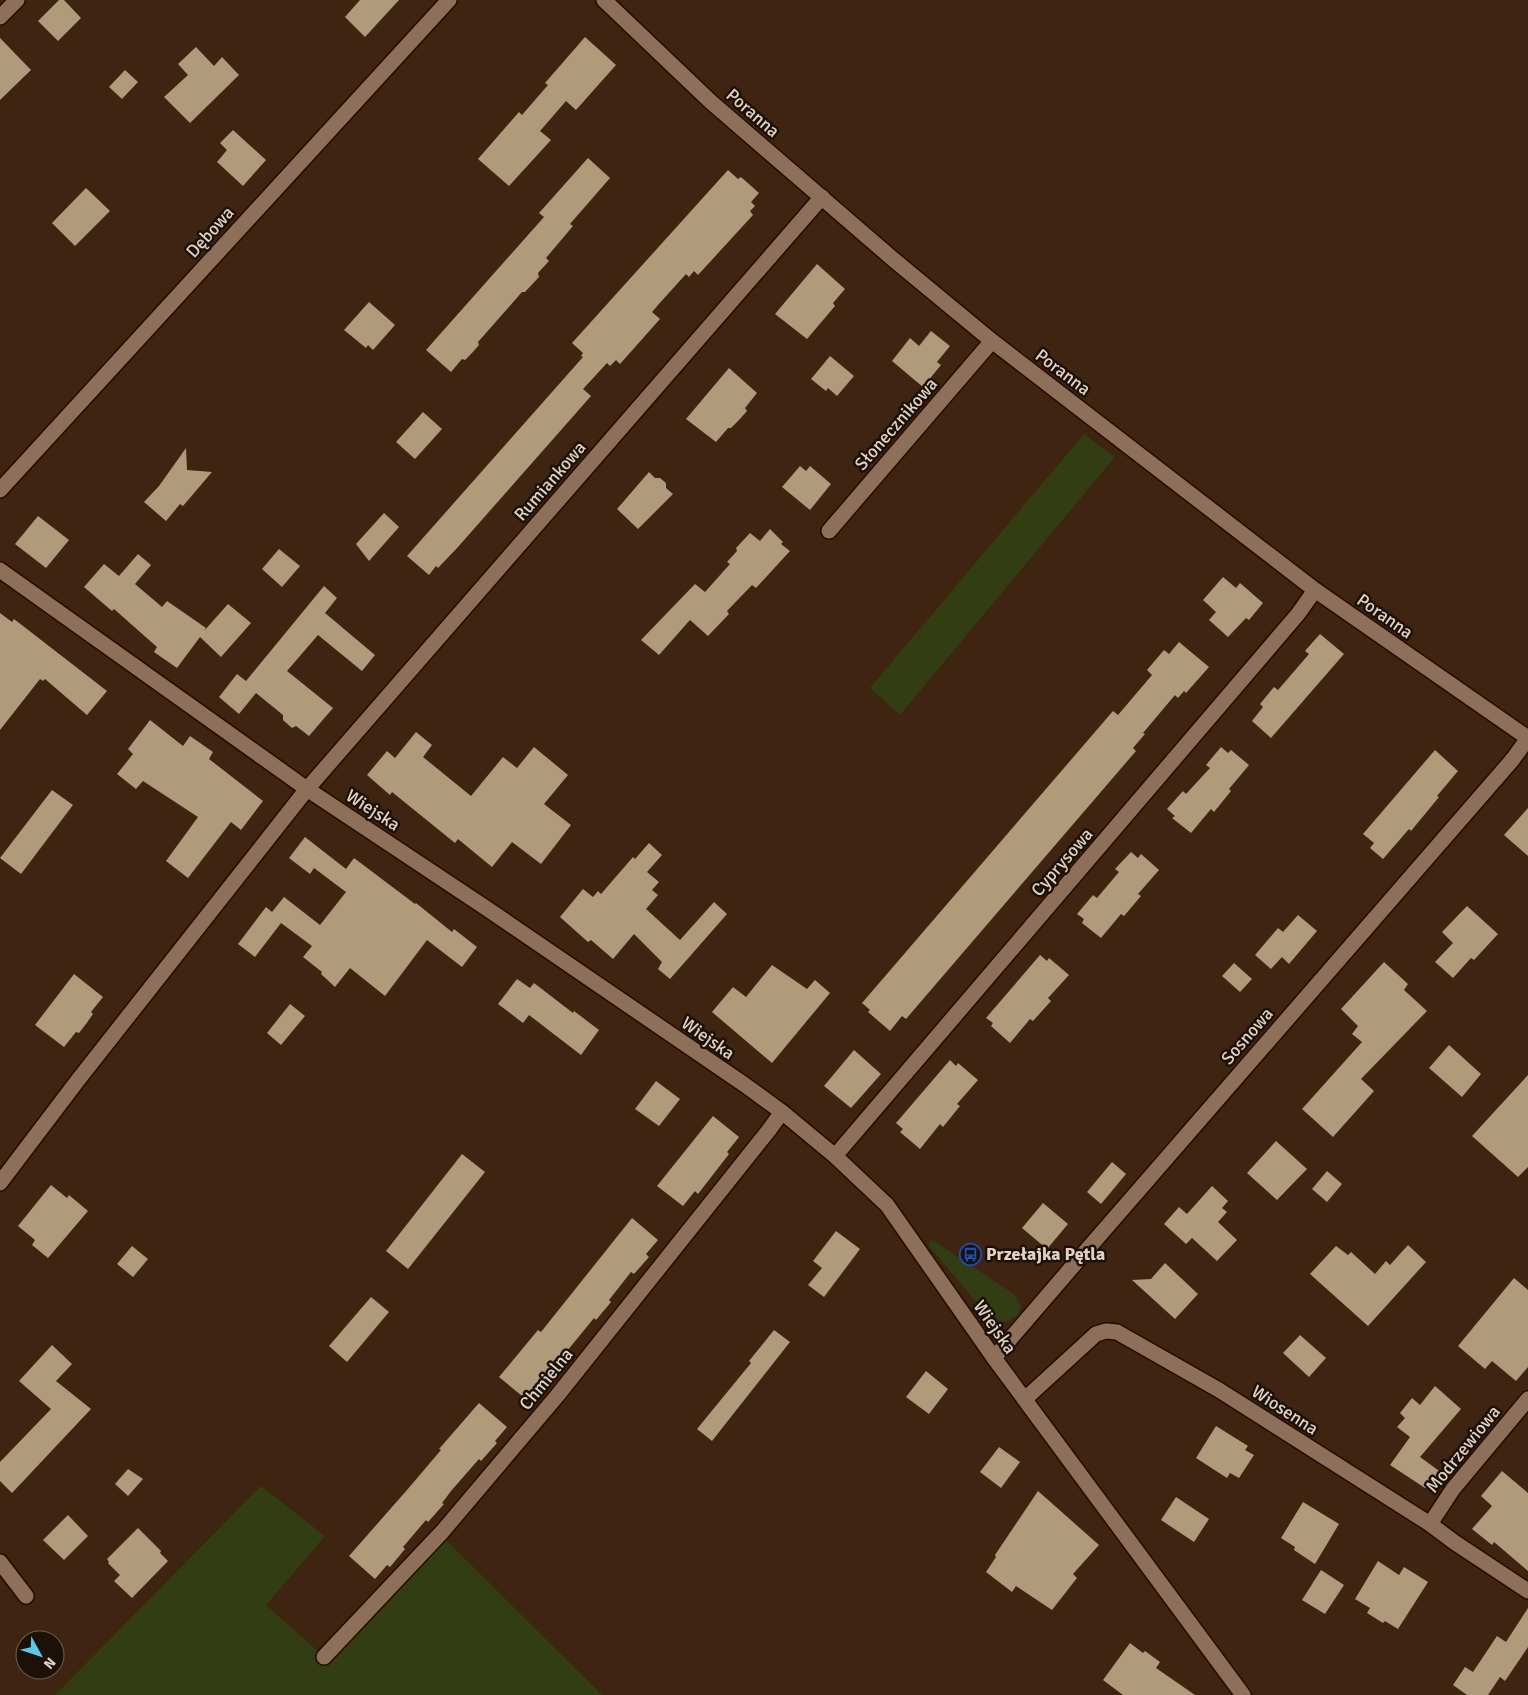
<svg xmlns="http://www.w3.org/2000/svg" width="1528" height="1695" font-family="Signika,sans-serif">
<style>
.green{fill:#333d13}
.building{fill:#af9a7b}
.lines{fill:none;stroke-linecap:round;stroke-linejoin:round}
.street-casing{stroke:#240c00;stroke-width:18}
.secondary-casing{stroke:#240c00;stroke-width:18}
.street{stroke:#8e6f5a;stroke-width:15}
.secondary{stroke:#8e6f5a;stroke-width:15}
.labels{text-anchor:middle;stroke-width:5;stroke-linejoin:round;paint-order:stroke}
.street-label{font-size:18px;fill:#e2d1c5;stroke:#1c1109}
.poi-label{font-size:18px;font-weight:bold;fill:#e2d1c5;stroke:#1c1109;text-anchor:start}
</style>
<rect width="100%" height="100%" fill="#3e2411"/>
<!-- green -->
<g class="green">
<polygon points="1084,434 1115,457 900,715 870,688"/>
<polygon points="931,1239 1014,1294 1021,1306 1018,1315 1006,1322 993,1320 987,1315 930,1247 929,1242"/>
<polygon points="261,1486 325,1536 266,1605 329,1661 441,1535 602,1695 55,1695"/>
</g>
<!-- building -->
<g class="building">
<polygon points="59,0 64,0 81,18 58,41 38,21"/>
<polygon points="360,0 399,0 365,37 345,17"/>
<polygon points="585,37 616,65 576,110 566,101 540,131 551,140 509,186 478,159 519,112 522,115 548,85 545,83"/>
<polygon points="0,38 31,70 0,100"/>
<polygon points="196,47 214,66 222,57 239,75 190,123 164,97 188,75 178,64"/>
<polygon points="125,70 138,82 122,99 109,87"/>
<polygon points="233,130 266,160 243,186 217,162 227,150 220,143"/>
<polygon points="588,158 610,178 570,224 573,226 546,258 549,261 538,273 539,277 525,292 522,292 478,342 479,345 472,353 465,360 462,359 451,372 426,350 544,217 539,213"/>
<polygon points="728,170 738,179 741,177 759,193 751,202 755,206 750,211 753,215 698,275 694,271 689,277 686,274 658,305 652,312 660,319 620,364 616,360 610,366 607,363 583,389 591,396 458,547 438,568 436,566 429,575 407,556 583,357 581,356 583,353 572,343"/>
<polygon points="86,188 110,211 75,246 52,223"/>
<polygon points="817,264 845,289 833,303 835,306 807,339 775,314"/>
<polygon points="369,302 395,325 373,350 368,345 366,348 344,330"/>
<polygon points="931,331 950,346 937,362 941,365 923,387 892,361 910,338 919,346"/>
<polygon points="830,356 854,376 837,396 828,388 826,391 811,379"/>
<polygon points="729,368 757,393 745,408 747,411 739,420 731,428 728,428 716,442 686,419"/>
<polygon points="423,412 442,429 415,459 396,442"/>
<polygon points="186,448 187,470 212,472 183,506 180,504 166,521 144,502 159,486"/>
<polygon points="800,466 806,471 810,466 831,484 810,510 782,487"/>
<polygon points="649,472 655,478 660,478 666,483 666,488 673,494 638,529 617,509"/>
<polygon points="384,513 399,527 369,561 356,544"/>
<polygon points="38,516 69,540 46,568 15,544"/>
<polygon points="770,529 783,542 781,544 790,551 756,588 752,585 727,611 729,614 708,636 690,620 659,655 641,640 695,584 705,592 730,564 727,562 737,551 736,548 750,533 760,541"/>
<polygon points="279,549 300,566 282,587 262,569"/>
<polygon points="138,554 151,565 135,584 162,607 167,601 206,628 204,631 228,604 251,623 221,657 200,637 177,668 154,652 157,647 114,609 112,611 84,587 104,564 119,576"/>
<polygon points="1223,577 1236,588 1240,583 1263,603 1249,620 1246,618 1228,637 1209,620 1216,612 1203,600"/>
<polygon points="324,586 337,598 325,613 375,655 362,671 318,635 287,671 333,708 309,736 296,726 292,728 283,720 283,715 256,693 239,714 219,697 237,674 246,681"/>
<polygon points="0,613 12,622 14,619 107,691 87,715 45,679 43,681 40,679 0,730"/>
<polygon points="1320,634 1344,654 1271,738 1252,721 1263,707 1260,704 1274,687 1278,690 1309,654 1305,651"/>
<polygon points="1179,642 1209,667 1186,693 1184,691 1178,698 1175,695 1143,733 1145,734 1133,748 1136,751 906,1019 902,1016 890,1031 868,1012 870,1010 862,1003 1113,711 1118,715 1152,675 1147,670 1164,650 1169,654"/>
<polygon points="150,720 183,746 190,736 213,752 209,759 263,801 241,830 231,822 188,878 166,861 198,817 143,781 136,789 117,774 133,754 128,749"/>
<polygon points="416,732 432,745 423,757 471,796 503,757 517,768 534,747 568,775 544,804 571,825 541,864 512,842 492,867 458,839 455,843 392,792 390,795 367,775 387,751 395,758"/>
<polygon points="1221,747 1228,753 1231,750 1249,765 1229,789 1231,791 1214,812 1211,809 1191,833 1172,818 1175,816 1167,809 1183,791 1186,794 1210,768 1206,765"/>
<polygon points="1435,750 1458,771 1437,796 1439,797 1411,831 1409,829 1383,859 1370,848 1374,843 1363,834"/>
<polygon points="52,790 73,805 21,874 0,858"/>
<polygon points="1528,808 1528,856 1504,835"/>
<polygon points="305,837 346,869 354,858 415,904 416,903 452,932 454,929 477,947 462,967 427,940 385,996 350,968 335,987 321,974 322,972 303,957 312,946 281,923 255,957 238,944 266,907 272,912 284,897 320,925 346,892 314,868 310,874 289,858"/>
<polygon points="649,843 662,855 647,872 659,882 652,890 658,895 646,909 680,940 714,902 727,914 670,979 658,969 662,962 634,934 613,959 591,940 588,942 560,917 583,889 593,897 598,891 601,894 633,857 635,859"/>
<polygon points="1131,852 1138,858 1141,854 1159,870 1138,894 1141,896 1124,916 1121,914 1101,938 1082,923 1084,919 1077,914 1093,895 1097,898 1119,872 1115,869"/>
<polygon points="1467,906 1498,934 1474,960 1471,958 1453,978 1435,962 1453,943 1442,932"/>
<polygon points="1298,915 1317,931 1289,964 1282,957 1271,969 1255,955 1278,928 1283,932"/>
<polygon points="1040,955 1047,961 1049,958 1069,975 1048,998 1051,1001 1033,1021 1030,1019 1010,1043 991,1026 993,1023 986,1018"/>
<polygon points="1384,962 1408,984 1404,990 1427,1011 1361,1079 1374,1091 1333,1137 1302,1109 1362,1042 1352,1034 1358,1026 1341,1009"/>
<polygon points="1234,963 1252,979 1240,992 1222,976"/>
<polygon points="772,965 807,989 815,980 830,993 772,1063 712,1012 733,987 746,997"/>
<polygon points="74,974 103,997 91,1012 93,1014 86,1024 79,1033 76,1032 64,1047 35,1025"/>
<polygon points="517,979 530,988 534,983 573,1013 574,1011 599,1030 581,1055 529,1015 523,1023 498,1004"/>
<polygon points="290,1004 305,1016 281,1045 267,1033"/>
<polygon points="1449,1045 1481,1074 1462,1097 1429,1068"/>
<polygon points="854,1050 881,1074 851,1108 824,1086"/>
<polygon points="950,1060 956,1066 958,1063 978,1080 957,1104 960,1106 943,1127 940,1124 920,1149 900,1132 903,1129 896,1123"/>
<polygon points="1528,1075 1528,1167 1518,1177 1472,1136"/>
<polygon points="656,1081 680,1099 659,1126 635,1109"/>
<polygon points="713,1116 739,1137 727,1152 729,1154 698,1194 695,1191 683,1206 657,1186"/>
<polygon points="1276,1141 1307,1169 1277,1200 1247,1173"/>
<polygon points="462,1154 485,1172 408,1269 386,1251"/>
<polygon points="1112,1162 1126,1174 1101,1204 1087,1192"/>
<polygon points="1327,1171 1342,1184 1327,1202 1312,1189"/>
<polygon points="51,1185 67,1198 69,1195 88,1211 48,1258 32,1245 35,1240 18,1226"/>
<polygon points="1212,1186 1228,1201 1222,1208 1227,1212 1218,1222 1237,1240 1217,1261 1192,1238 1186,1244 1164,1224 1179,1207 1187,1214"/>
<polygon points="1043,1203 1068,1224 1047,1249 1022,1228"/>
<polygon points="632,1218 658,1240 646,1254 649,1257 634,1274 631,1272 609,1300 611,1302 596,1320 594,1318 554,1367 557,1369 542,1387 540,1385 527,1400 499,1377 538,1330 541,1332"/>
<polygon points="836,1231 860,1249 824,1297 808,1285 822,1268 813,1261"/>
<polygon points="1408,1245 1426,1262 1368,1326 1310,1274 1336,1246 1348,1255 1351,1252 1375,1274 1386,1261 1390,1265"/>
<polygon points="132,1246 148,1259 133,1277 117,1264"/>
<polygon points="1165,1263 1198,1294 1175,1319 1132,1280 1151,1279"/>
<polygon points="1514,1278 1528,1290 1528,1367 1516,1381 1492,1361 1485,1369 1458,1346"/>
<polygon points="371,1297 389,1312 347,1362 329,1346"/>
<polygon points="774,1330 790,1342 712,1441 697,1429 751,1363 749,1361"/>
<polygon points="1300,1335 1326,1358 1309,1377 1283,1353"/>
<polygon points="52,1345 72,1364 56,1381 91,1409 12,1493 0,1481 0,1462 51,1409 19,1381"/>
<polygon points="926,1371 948,1389 929,1414 906,1397"/>
<polygon points="1435,1386 1461,1409 1420,1457 1442,1473 1434,1483 1425,1488 1390,1465 1410,1437 1397,1427 1405,1418 1400,1413 1412,1398 1420,1405"/>
<polygon points="479,1403 507,1427 495,1441 497,1443 481,1461 479,1459 451,1491 442,1503 444,1504 428,1522 426,1520 414,1534 403,1547 405,1549 390,1567 387,1565 375,1579 349,1556 407,1490 441,1450 439,1449"/>
<polygon points="1216,1426 1248,1446 1245,1450 1254,1455 1239,1478 1230,1473 1227,1478 1196,1458"/>
<polygon points="999,1447 1020,1462 1001,1488 980,1472"/>
<polygon points="128,1469 143,1479 128,1496 115,1484"/>
<polygon points="1502,1471 1528,1493 1528,1571 1494,1542 1492,1545 1472,1529 1492,1506 1481,1496"/>
<polygon points="1038,1491 1099,1545 1073,1574 1077,1578 1052,1610 1016,1586 1012,1592 986,1572 996,1557 995,1555"/>
<polygon points="1176,1497 1209,1519 1194,1542 1161,1520"/>
<polygon points="1303,1502 1339,1524 1315,1564 1294,1550 1295,1547 1281,1538"/>
<polygon points="68,1515 88,1536 64,1560 43,1540"/>
<polygon points="138,1528 161,1551 160,1553 168,1561 132,1598 114,1581 120,1575 108,1563 109,1562 107,1559"/>
<polygon points="1378,1561 1399,1575 1404,1567 1428,1582 1398,1629 1385,1621 1383,1623 1367,1613 1370,1608 1355,1599"/>
<polygon points="1321,1570 1344,1585 1325,1614 1302,1600"/>
<polygon points="1528,1608 1528,1647 1505,1681 1500,1677 1488,1695 1467,1695 1453,1685 1465,1667 1473,1672 1497,1636 1506,1642"/>
<polygon points="1130,1643 1143,1653 1145,1651 1160,1662 1156,1668 1195,1695 1123,1695 1103,1680"/>
</g>
<g class="lines">
<defs>
<g id="street">
<polyline points="604,0 711,102 894,260 992,341 1315,590 1528,738 1513,759 1066,1274 994,1358"/>
<polyline points="0,17 17,0"/>
<polyline points="0,490 449,0"/>
<polyline points="829,531 992,341"/>
<polyline points="835,1156 1298,614 1315,590"/>
<polyline points="0,1183 78,1080 307,789 822,197"/>
<polyline points="1025,1399 1096,1334 1106,1331 1117,1332 1219,1390 1430,1524 1454,1542 1528,1591"/>
<polyline points="1430,1524 1453,1489 1528,1399"/>
<polyline points="0,1562 26,1596"/>
<polyline points="324,1657 442,1532 557,1396 769,1130 782,1112"/>
</g>
<polyline id="secondary" points="0,570 307,789 486,908 745,1085 782,1112 835,1156 887,1205 994,1358 1243,1695"/>
</defs>
<!-- street casing -->
<use href="#street" class="street-casing"/>
<!-- secondary casing -->
<use href="#secondary" class="secondary-casing"/>
<!-- street -->
<use href="#street" class="street"/>
<!-- secondary -->
<use href="#secondary" class="secondary"/>
</g>
<!-- icons -->
<defs>
<symbol id="bus-ring" viewBox="-11 -11 22 22"><circle r="9.5" fill="#1c1109" stroke="#1a4fb4" stroke-width="1.5"/><path d="M-5-6H5V4H4V6H2V4H-2V6H-4V4H-5ZM-3.5-4V0h7V-4ZM-3.5 1.2v1.5H-2V1.2ZM2 1.2v1.5H3.5V1.2Z" fill="#1a4fb4"/></symbol>
</defs>
<g fill-rule="evenodd">
<use href="#bus-ring" x="958" y="1242" width="25" height="25"/>
</g>
<g class="labels">
<!-- street labels -->
<g class="street-label">
<text transform="translate(753 113) rotate(41)" y="6">Poranna</text>
<text transform="translate(210 232) rotate(-48)" y="6">Dębowa</text>
<text transform="translate(1063 372) rotate(37)" y="6">Poranna</text>
<text transform="translate(896 424) rotate(-49)" y="6">Słonecznikowa</text>
<text transform="translate(550 481) rotate(-49)" y="6">Rumiankowa</text>
<text transform="translate(1385 616) rotate(35)" y="6">Poranna</text>
<text transform="translate(373 810) rotate(33)" y="6">Wiejska</text>
<text transform="translate(1062 862) rotate(-49)" y="6">Cyprysowa</text>
<text transform="translate(1247 1036) rotate(-49)" y="6">Sosnowa</text>
<text transform="translate(708 1038) rotate(35)" y="6">Wiejska</text>
<text transform="translate(995 1327) rotate(55)" y="6">Wiejska</text>
<text transform="translate(546 1379) rotate(-51)" y="6">Chmielna</text>
<text transform="translate(1285 1410) rotate(33)" y="6">Wiosenna</text>
<text transform="translate(1463 1449) rotate(-51)" y="6">Modrzewiowa</text>
</g>
<!-- poi labels -->
<g class="poi-label">
<text x="986" y="1260">Przełajka Pętla</text>
</g>
</g>
<!-- north arrow -->
<g transform="translate(40 1655) rotate(130)"><circle r="24" fill="#1c1109" stroke="#6b5e54"/>
<path d="M0-4L9 19L0 12L-9 19Z" fill="#5cc7e8"/>
<text y="-8" font-size="14" font-weight="bold" text-anchor="middle" fill="#e2d1c5">N</text>
</g>
</svg>
